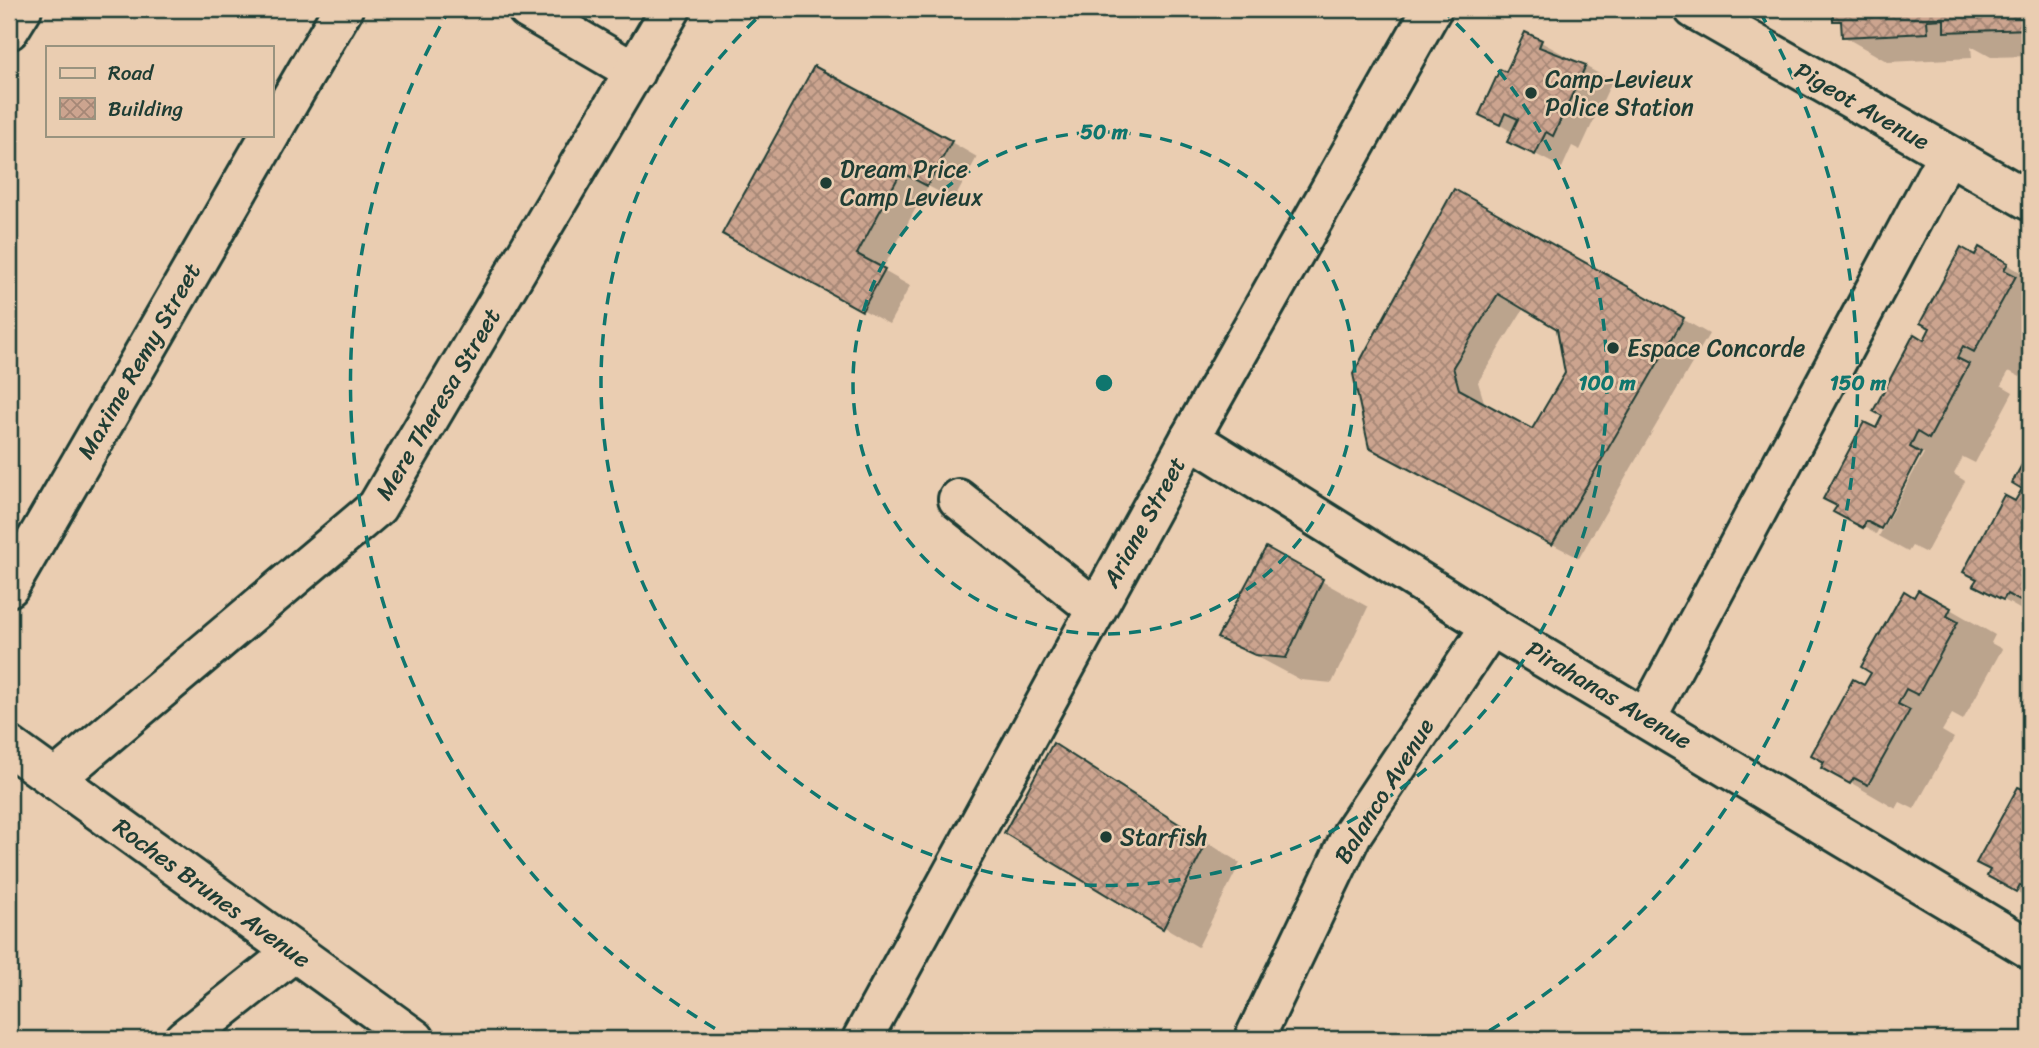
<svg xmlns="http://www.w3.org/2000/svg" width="2039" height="1048" font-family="Sriracha,sans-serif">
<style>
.shadow{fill:#0003;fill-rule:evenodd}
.building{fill:url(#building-cross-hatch);stroke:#1f3d34;stroke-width:2;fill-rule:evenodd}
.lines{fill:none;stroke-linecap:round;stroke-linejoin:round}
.minor-casing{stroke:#1f3d34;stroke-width:44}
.minor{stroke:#eacdb1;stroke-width:38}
.ring{fill:none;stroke:#0f766e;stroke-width:3.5;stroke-dasharray:12 9}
.poi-dot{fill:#1f3d34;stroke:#eacdb1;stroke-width:2.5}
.labels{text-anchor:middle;stroke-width:5;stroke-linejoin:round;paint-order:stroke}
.poi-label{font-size:24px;fill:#1f3d34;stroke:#eacdb1;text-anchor:start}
.street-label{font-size:24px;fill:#1f3d34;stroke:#eacdb1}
.centre{fill:#0f766e;stroke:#eacdb1;stroke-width:3.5}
.ring-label{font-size:21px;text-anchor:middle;font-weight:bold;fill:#0f766e;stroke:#eacdb1;stroke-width:5;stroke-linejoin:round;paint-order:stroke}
</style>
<defs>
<pattern id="building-cross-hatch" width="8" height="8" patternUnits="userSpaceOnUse" patternTransform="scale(1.75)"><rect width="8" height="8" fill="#cca48f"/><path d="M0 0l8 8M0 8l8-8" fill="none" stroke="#a58776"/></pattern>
</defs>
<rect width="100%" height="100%" fill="#eacdb1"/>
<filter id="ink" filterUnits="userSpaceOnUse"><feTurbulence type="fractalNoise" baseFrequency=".0143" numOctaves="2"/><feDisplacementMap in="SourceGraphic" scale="14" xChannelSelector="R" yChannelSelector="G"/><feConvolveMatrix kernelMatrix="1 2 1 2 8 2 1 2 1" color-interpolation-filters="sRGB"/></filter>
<g filter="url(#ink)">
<!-- shadow -->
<g class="shadow">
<polygon points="1835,9 2030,9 2030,56 1991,57 1971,46 1972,58 1888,62 1843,36 1843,24 1835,20"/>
<polygon points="1541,42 1612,81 1580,150 1572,146 1562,168 1510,141 1514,133 1481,114 1507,74"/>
<polygon points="951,142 977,157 954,200 928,186 882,270 910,286 889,324 751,248"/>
<path d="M1455 191 1709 334 1579 558 1397 463ZM1524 308 1559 328 1567 373 1532 431 1485 405 1478 382Z"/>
<polygon points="1976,257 2007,264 2030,278 2030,358 2020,377 2009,371 2001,385 2013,392 1975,463 1963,457 1954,474 1965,481 1926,553 1912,546 1908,552 1879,536 1924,453 1920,453 1876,534 1836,511 1925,342"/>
<polygon points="2030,454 2030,615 1976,584 2024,488 2015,483"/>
<polygon points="1266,550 1368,607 1332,683 1301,680 1220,637"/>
<polygon points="1915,599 1950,609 1995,635 1991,643 2002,649 1963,720 1952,714 1942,731 1954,738 1914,809 1900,802 1896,809 1824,767"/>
<polygon points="1053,745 1240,863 1198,947 1006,832"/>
<polygon points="2019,789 2030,795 2030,899 1989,875"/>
</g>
<!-- building -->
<g class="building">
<polygon points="1833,9 2030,9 2030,15 2029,29 1944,32 1944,19 1927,20 1928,33 1842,37 1841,21 1833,21"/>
<polygon points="1525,32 1542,40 1539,47 1586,65 1553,136 1546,132 1535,155 1507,142 1518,119 1505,113 1500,125 1479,115 1500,69 1506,72"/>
<polygon points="814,66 952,141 927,186 901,172 857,254 885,269 862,311 722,234"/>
<path d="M1454 189 1684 318 1552 545 1369 448 1353 374ZM1498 294 1557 329 1565 373 1532 429 1459 389 1453 367Z"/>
<polygon points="1961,247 1975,255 1979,247 2008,263 2004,270 2016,276 1974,352 1963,346 1957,358 1969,364 1929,439 1917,432 1910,447 1921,453 1881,529 1866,521 1863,528 1833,512 1837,506 1823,499 1864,422 1876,428 1882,416 1873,411 1914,334 1924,340 1930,328 1920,323"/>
<polygon points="2030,450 2030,583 2020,601 2007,594 2003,600 1973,585 1977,579 1963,572 2004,495 2015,501 2022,489 2012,483"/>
<polygon points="1266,547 1323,579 1286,658 1255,655 1217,638"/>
<polygon points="1918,590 1951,608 1947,616 1958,622 1918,695 1906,689 1898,704 1910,710 1868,785 1854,778 1850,784 1821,768 1824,762 1811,755 1853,679 1864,685 1871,673 1861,667 1904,591 1914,597"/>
<polygon points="1053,743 1207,842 1163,929 1004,833"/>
<polygon points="2018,787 2030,792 2030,891 2020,885 2016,892 1987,876 1990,870 1976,863"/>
</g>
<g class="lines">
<defs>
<g id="minor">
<polyline points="527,9 635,72"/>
<polyline points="1694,9 2030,201"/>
<polyline points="9,30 22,9"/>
<polyline points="271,133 343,9"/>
<polyline points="1190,438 1491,626 2030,949"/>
<polyline points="958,499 1096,609"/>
<polyline points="9,587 270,135"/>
<polyline points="1647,717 1947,155"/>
<polyline points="9,746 415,1039"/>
<polyline points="55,779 377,507 671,9"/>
<polyline points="184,1039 294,952"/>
<polyline points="862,1039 1190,438 1432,9"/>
<polyline points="1254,1039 1352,834 1491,626"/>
</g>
</defs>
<!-- minor casing -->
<use href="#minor" class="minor-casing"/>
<!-- minor -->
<use href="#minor" class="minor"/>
</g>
</g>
<!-- distance rings -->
<g class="ring">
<circle cx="1104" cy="383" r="251"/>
<path d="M1441 9A503 503 0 1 1 767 9"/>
<path d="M733 1039A754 754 0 0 1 448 12M1760 12A754 754 0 0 1 1475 1039"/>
</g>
<!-- markers -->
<g class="poi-dot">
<circle cx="1531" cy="93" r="7"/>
<circle cx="826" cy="183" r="7"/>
<circle cx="1613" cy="348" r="7"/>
<circle cx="1106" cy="837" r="7"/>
</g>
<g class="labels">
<!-- poi labels -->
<g class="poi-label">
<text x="1545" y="87">Camp-Levieux<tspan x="1545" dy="28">Police Station</tspan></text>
<text x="840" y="177">Dream Price<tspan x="840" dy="28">Camp Levieux</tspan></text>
<text x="1627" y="356">Espace Concorde</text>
<text x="1120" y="845">Starfish</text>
</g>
<!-- street labels -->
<g class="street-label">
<text transform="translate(1862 106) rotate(30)" y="8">Pigeot Avenue</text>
<text transform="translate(139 361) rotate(-60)" y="8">Maxime Remy Street</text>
<text transform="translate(438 404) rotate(-59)" y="8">Mere Theresa Street</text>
<text transform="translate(1144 522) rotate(-61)" y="8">Ariane Street</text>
<text transform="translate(1609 695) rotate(31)" y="8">Pirahanas Avenue</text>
<text transform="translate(1384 791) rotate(-58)" y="8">Balanco Avenue</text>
<text transform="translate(212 893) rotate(36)" y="8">Roches Brunes Avenue</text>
</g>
</g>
<circle cx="1104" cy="383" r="10" class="centre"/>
<g class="ring-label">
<text x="1104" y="139">50 m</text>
<text x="1607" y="390">100 m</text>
<text x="1858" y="390">150 m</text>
</g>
<!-- margin -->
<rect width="2039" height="1048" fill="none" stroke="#eacdb1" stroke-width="35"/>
<rect x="18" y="18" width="2004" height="1013" fill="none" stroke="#1f3d34" stroke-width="2.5" filter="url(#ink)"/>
<!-- legend -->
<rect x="46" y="46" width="228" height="91" fill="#eacdb1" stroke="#99937f" stroke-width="2"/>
<rect x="60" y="68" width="35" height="10" fill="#eacdb1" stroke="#99937f" stroke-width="2"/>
<text x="108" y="80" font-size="21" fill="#1f3d34">Road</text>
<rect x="60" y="98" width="35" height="21" fill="url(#building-cross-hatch)" stroke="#99937f" stroke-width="2"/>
<text x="108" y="116" font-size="21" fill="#1f3d34">Building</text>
</svg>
